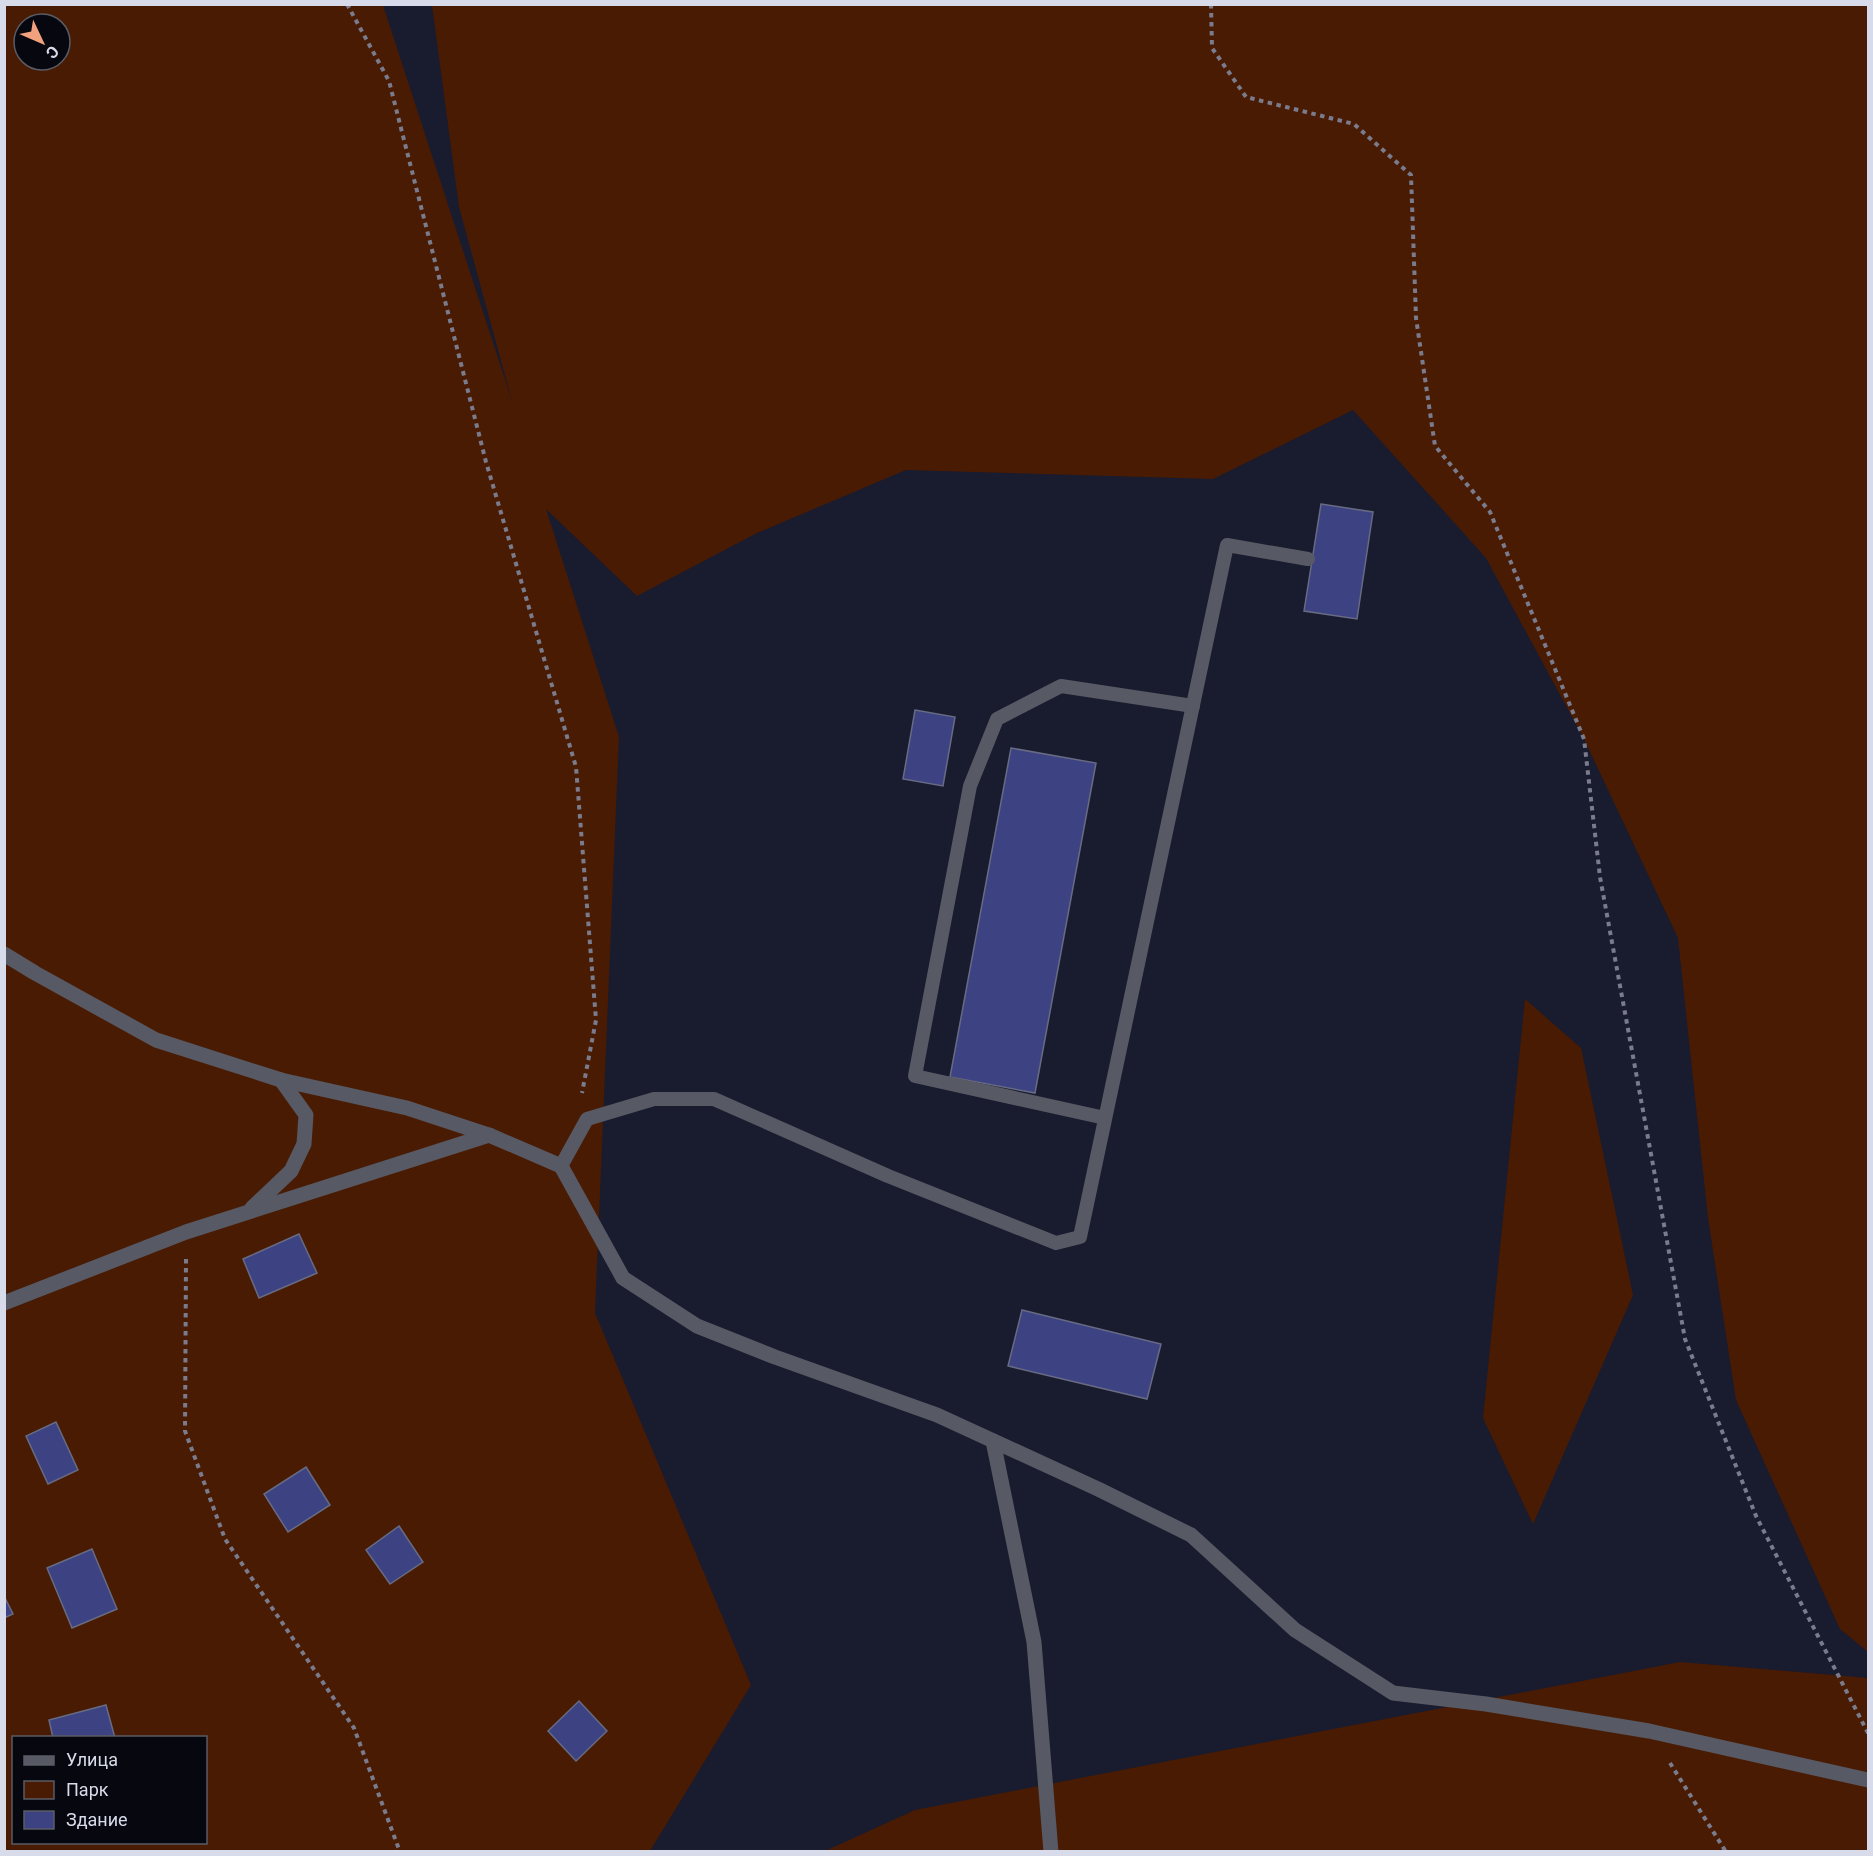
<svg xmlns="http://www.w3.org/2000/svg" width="1873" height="1856" font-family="Roboto,sans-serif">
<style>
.green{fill:#491b03;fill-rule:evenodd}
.building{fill:#3d4282;stroke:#676b83;stroke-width:1.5}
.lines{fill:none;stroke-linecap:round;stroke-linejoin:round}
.path{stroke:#7a7c8d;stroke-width:4;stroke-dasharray:4.5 4.5;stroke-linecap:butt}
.lane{stroke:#575964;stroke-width:14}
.street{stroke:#575964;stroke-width:15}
</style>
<rect width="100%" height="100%" fill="#191b2f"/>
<!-- green -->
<g class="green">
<path d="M5 5H383L512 401 459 207 432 5H1868V1652L1840 1629 1736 1400 1708 1218 1678 938 1584 739 1486 558 1353 410 1213 479 906 470 757 533 637 596 546 509 619 737 595 1313 751 1685 650 1851 5 1852ZM24 24H60V60H24ZM14 1738H206V1842H14Z"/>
<polygon points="1525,999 1581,1048 1633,1295 1533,1524 1483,1418"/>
<polygon points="1680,1662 1868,1678 1868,1851 823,1852 915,1810"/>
</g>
<!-- building -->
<g class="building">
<polygon points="1321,504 1373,512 1357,619 1304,611"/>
<polygon points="915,710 955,717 943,786 903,779"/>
<polygon points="1011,748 1096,763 1035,1093 950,1077"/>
<polygon points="299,1234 317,1273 259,1298 243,1259"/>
<polygon points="1022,1310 1161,1344 1147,1399 1008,1366"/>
<polygon points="56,1422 78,1470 48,1484 26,1436"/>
<polygon points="306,1467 330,1505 288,1532 264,1494"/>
<polygon points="399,1526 423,1562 390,1584 366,1550"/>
<polygon points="92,1549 117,1609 72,1628 47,1568"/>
<polygon points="4,1596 13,1614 4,1618"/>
<polygon points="579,1701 607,1731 576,1761 548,1731"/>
<polygon points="106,1705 115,1738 53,1738 49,1720"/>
</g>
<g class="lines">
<!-- path -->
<g class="path">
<polyline points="347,4 389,81 486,462 576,767 596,1020 582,1093"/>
<polyline points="1211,4 1212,48 1246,97 1354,124 1411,175 1416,318 1435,446 1490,512 1584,739 1600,877 1685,1339 1756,1516 1868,1733"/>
<polyline points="186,1259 185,1431 225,1539 354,1728 400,1852"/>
<polyline points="1670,1763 1726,1852"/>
</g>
<!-- lane -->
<g class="lane">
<polyline points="1105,1118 915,1076 970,786 997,719 1061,686 1193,706"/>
<polyline points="561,1166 587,1119 654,1099 714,1099 888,1176 1056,1243 1080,1237 1227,545 1308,559"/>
</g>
<!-- street -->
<g class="street">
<polyline points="4,954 35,973 156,1040 281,1080 407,1108 489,1135 561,1166 623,1278 697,1326 775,1357 937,1415 1098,1489 1191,1535 1295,1630 1393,1693 1486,1704 1649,1731 1868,1780"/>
<polyline points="252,1208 291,1171 304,1144 306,1115 281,1080"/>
<polyline points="4,1303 186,1232 489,1135"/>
<polyline points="993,1441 1034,1642 1051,1852"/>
</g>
</g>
<!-- border -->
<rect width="1873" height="1856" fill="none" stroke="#d8dbe9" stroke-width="12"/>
<!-- legend -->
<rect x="12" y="1736" width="195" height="108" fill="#06070f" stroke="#5a5c66" stroke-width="1.5"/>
<rect x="24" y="1756" width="30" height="9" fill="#575964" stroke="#5a5c66" stroke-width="1.5"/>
<text x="66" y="1766" font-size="18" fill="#d8dbe9">Улица</text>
<rect x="24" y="1781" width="30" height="18" fill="#491b03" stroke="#5a5c66" stroke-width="1.5"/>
<text x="66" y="1796" font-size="18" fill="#d8dbe9">Парк</text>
<rect x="24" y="1811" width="30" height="18" fill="#3d4282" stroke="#5a5c66" stroke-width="1.5"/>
<text x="66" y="1826" font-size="18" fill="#d8dbe9">Здание</text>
<!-- north arrow -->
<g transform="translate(42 42) rotate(134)"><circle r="28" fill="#06070f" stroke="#5a5c66" stroke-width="1.5"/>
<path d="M0-4.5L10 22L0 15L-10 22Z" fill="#f1a17d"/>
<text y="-9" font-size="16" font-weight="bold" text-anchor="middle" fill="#d8dbe9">С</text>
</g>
</svg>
